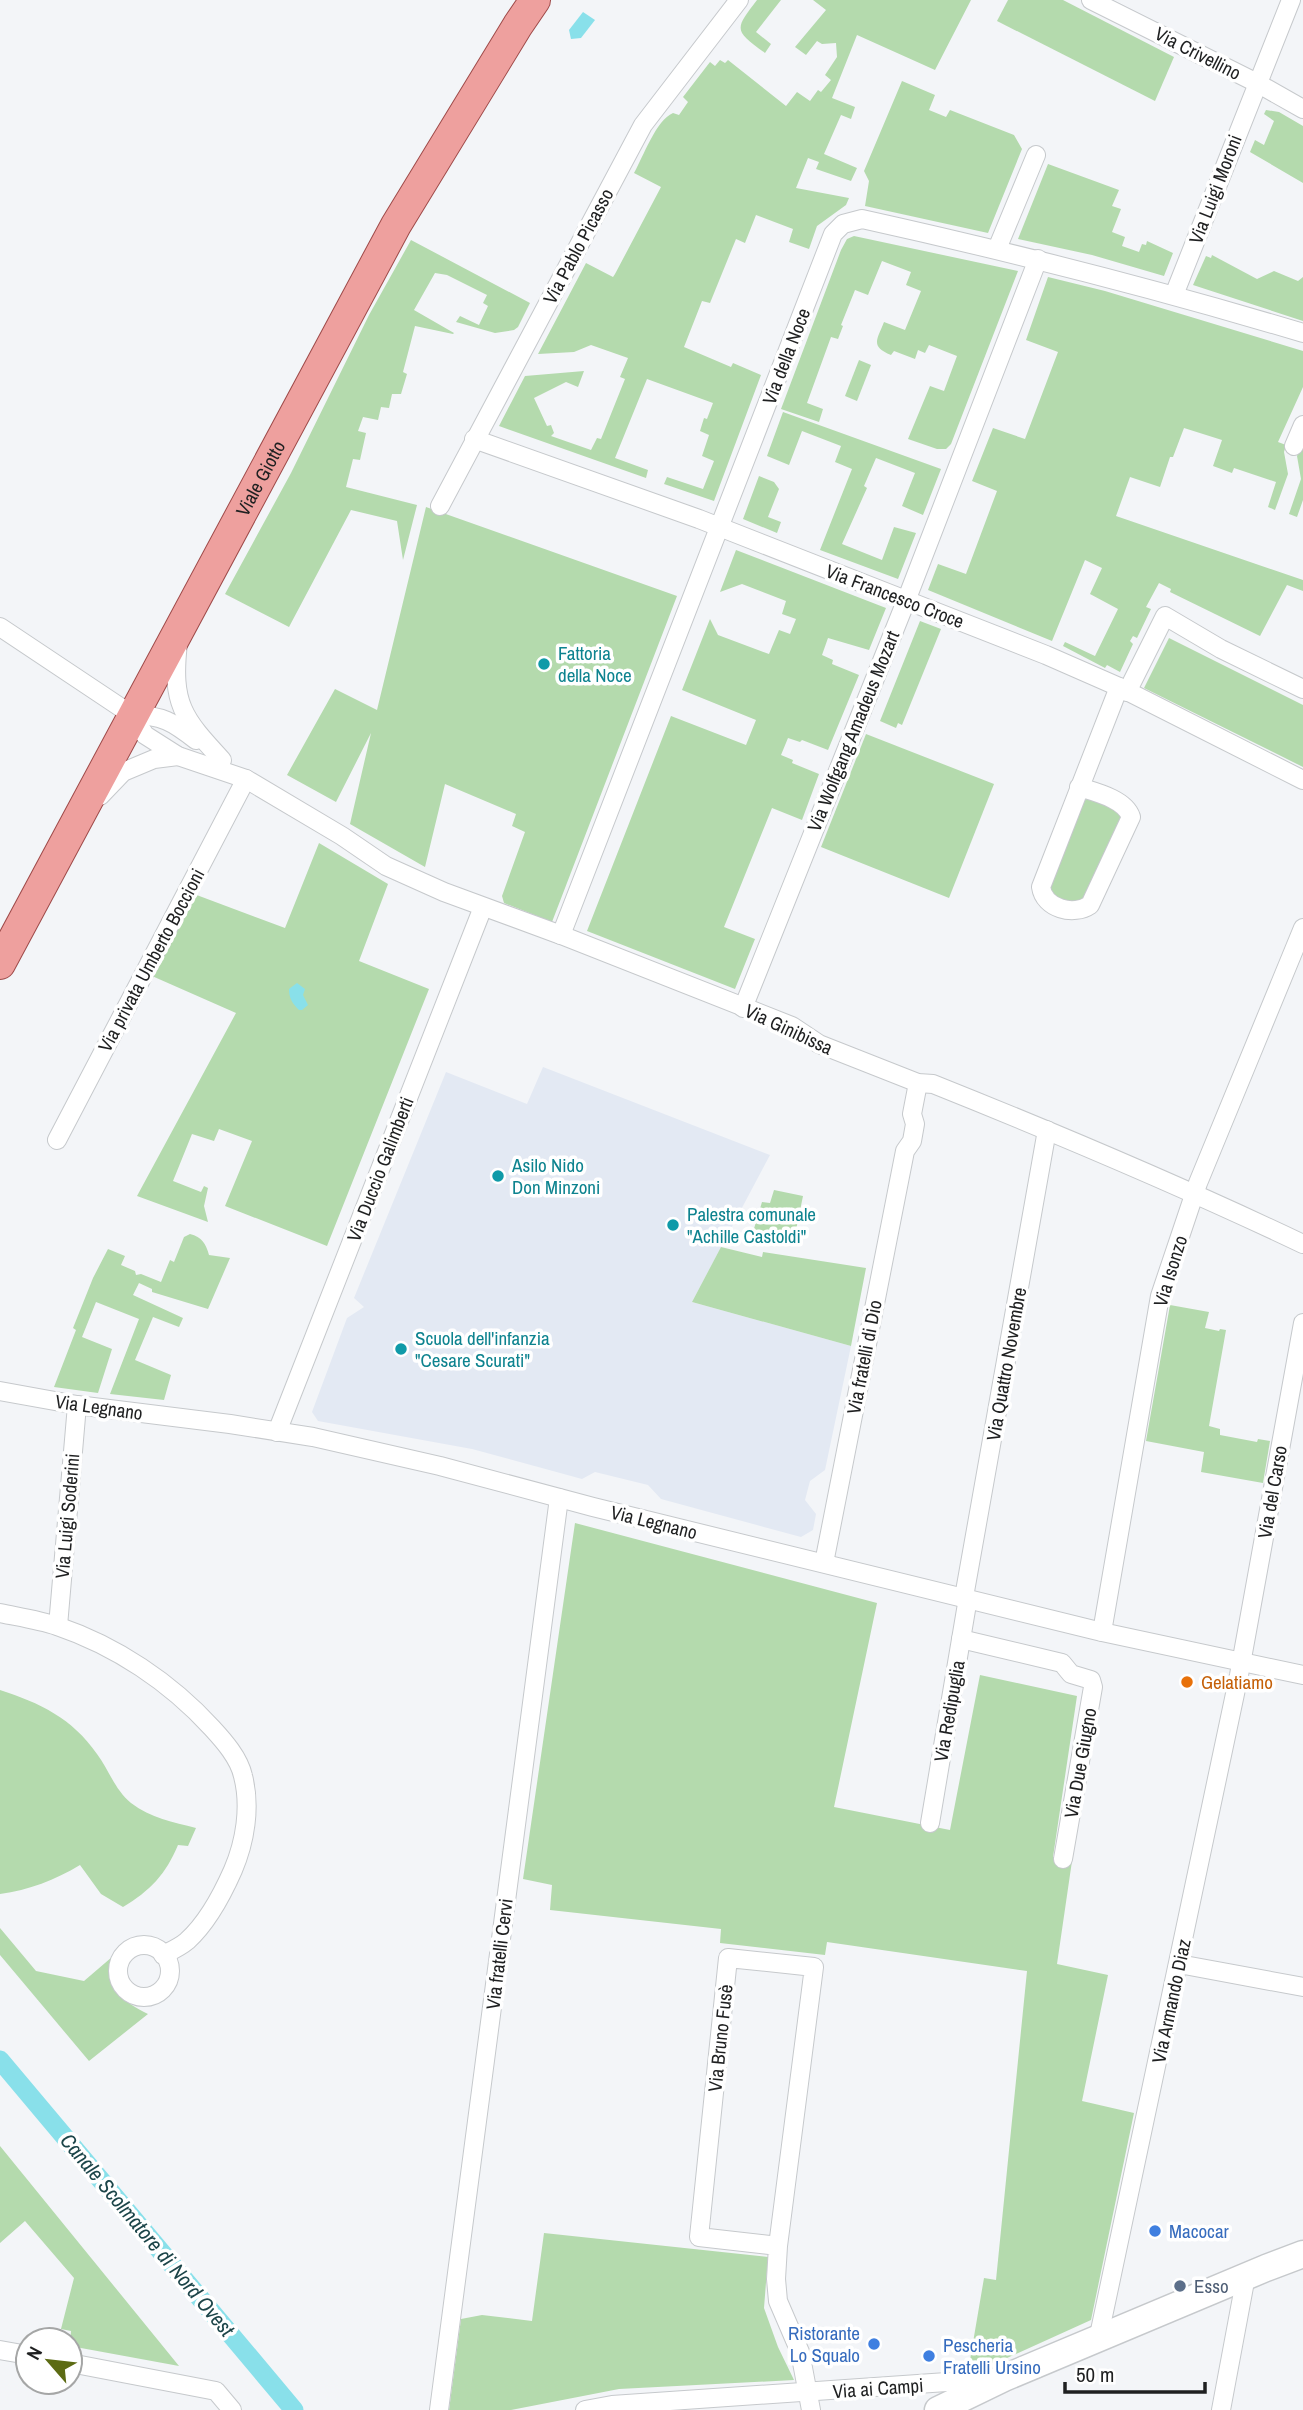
<svg xmlns="http://www.w3.org/2000/svg" width="1303" height="2410" font-family="'Archivo Narrow',sans-serif">
<style>
.built{fill:#e3e9f3}
.green{fill:#b4daad}
.water{fill:#89e0ea}
.lines{fill:none;stroke-linecap:round;stroke-linejoin:round}
.canal{stroke:#89e0ea;stroke-width:19}
.street-casing{stroke:#c6c9cc;stroke-width:20}
.secondary-casing{stroke:#c6c9cc;stroke-width:29}
.primary-casing{stroke:#9e4a49;stroke-width:32}
.street{stroke:#fff;stroke-width:18}
.secondary{stroke:#fff;stroke-width:26}
.primary{stroke:#eea09e;stroke-width:30}
.culture-dot{fill:#0f9aa8;stroke:#fff;stroke-width:2.5}
.food-dot{fill:#e8710a;stroke:#fff;stroke-width:2.5}
.shop-dot{fill:#3f7fe0;stroke:#fff;stroke-width:2.5}
.service-dot{fill:#5c6f8a;stroke:#fff;stroke-width:2.5}
.labels{text-anchor:middle;stroke-width:7;stroke-linejoin:round;paint-order:stroke}
.street-label{font-size:19px;fill:#1f2021;stroke:#fff}
.culture-label{font-size:19px;fill:#0d838f;stroke:#fff;text-anchor:start}
.food-label{font-size:19px;fill:#c56008;stroke:#fff;text-anchor:start}
.shop-label{font-size:19px;fill:#366cbe;stroke:#fff;text-anchor:start}
.service-label{font-size:19px;fill:#4e5e75;stroke:#fff;text-anchor:start}
.water-label{font-size:21px;font-style:italic;fill:#1c4549;stroke:#fff}
</style>
<rect width="100%" height="100%" fill="#f3f5f8"/>
<!-- built -->
<polygon class="built" points="543,1067 770,1155 692,1302 851,1346 825,1470 810,1481 805,1500 816,1514 813,1530 801,1537 661,1499 648,1485 595,1472 582,1479 472,1449 318,1421 312,1412 347,1318 364,1307 354,1298 446,1072 527,1104"/>
<!-- green -->
<g class="green">
<path d="M757 0H781L756 32 771 44 765 53C734 30 734 30 757 0Z"/>
<path d="M813 0H971L935 70 857 35 832 98 855 107 851 119 841 115 824 154 857 168 851 181 816 169 819 162 808 158 796 188 849 198 846 205 817 226 809 249 789 242 793 229 756 215 745 243 736 239 710 303 702 301 684 347 731 367 733 363 761 375 714 501 664 484 667 477 703 489 714 461 702 456 709 435 700 431 704 418 707 419 713 403 647 379 615 458 648 470 646 478 499 426 525 376 584 371 578 387 566 382 534 398 547 426 551 425 554 433 551 436 591 450 597 438 601 439 625 379 620 377 628 358 591 345 574 352 538 354 586 263 613 277 615 274 661 187 634 173C643 157 656 120 673 113L679 115 688 102 683 97 710 62 715 66 720 60 725 63 728 60 786 106 797 92 810 101 818 90 821 92 831 80 825 75 837 57 836 43 822 44 817 41 806 55 795 47 826 10Z"/>
<polygon points="1008,0 1063,0 1174,57 1155,101 997,21"/>
<polygon points="902,81 935,95 929,110 946,117 950,110 1014,135 1022,149 988,233 865,206 869,181 864,171"/>
<polygon points="1266,110 1279,112 1303,126 1303,183 1250,152 1255,140 1264,145 1274,121 1264,114"/>
<polygon points="1048,164 1119,190 1112,206 1121,209 1112,232 1125,237 1122,246 1139,252 1142,244 1146,245 1147,241 1173,253 1164,276 1092,255 1018,239"/>
<path d="M854 236 1018 271 951 444 946 449H937L908 439 930 386 944 391 957 356 929 345 925 353 918 350 915 359 894 351 891 355C870 346 877 340 884 322L905 330 921 291 906 285 911 272 882 261 868 295 855 290 841 325 843 326 838 339 831 337 807 403 823 409 819 422 781 409 841 250 847 239Z"/>
<polygon points="411,240 530,303 518,327 514,330 495,333 456,322 460,316 479,325 488,306 483,303 487,295 447,275 435,273 414,310 454,333 453,334 415,326 403,372 407,374 401,394 392,394 389,408 381,407 378,420 363,417 358,431 366,433 360,460 353,459 346,487 417,505 403,560 397,521 351,510 289,627 225,594 291,473 369,315"/>
<polygon points="1212,255 1257,279 1274,271 1298,281 1303,277 1303,321 1193,285 1206,256 1211,258"/>
<polygon points="1048,277 1105,291 1303,351 1303,387 1278,442 1286,445 1284,452 1288,474 1275,510 1268,507 1276,482 1234,468 1232,473 1213,466 1222,440 1184,428 1173,457 1170,457 1160,487 1130,477 1116,516 1303,580 1303,591 1287,585 1260,636 1170,592 1171,589 1159,583 1146,607 1151,609 1137,638 1133,636 1130,641 1133,644 1120,672 1107,665 1105,668 1063,646 1065,642 1095,656 1118,609 1090,594 1102,568 1085,560 1052,641 928,590 938,564 966,574 997,491 972,481 993,428 1025,439 1058,352 1026,340"/>
<polygon points="859,360 871,365 857,401 845,396"/>
<polygon points="783,412 941,469 923,515 902,506 915,473 876,458 864,486 867,488 842,544 882,560 894,527 916,533 898,579 820,550 852,469 835,462 841,446 802,431 789,465 767,456"/>
<polygon points="1300,449 1303,450 1303,500 1297,517 1289,514 1301,479 1297,456"/>
<polygon points="759,476 774,482 779,489 768,517 781,522 777,533 743,519"/>
<polygon points="426,507 677,596 552,922 504,903 502,896 525,832 512,826 516,814 445,784 425,867 350,824 371,733 336,802 287,775 335,689 377,710"/>
<polygon points="736,550 886,608 869,650 828,638 822,655 833,660 832,664 859,675 828,750 802,740 800,742 788,738 781,755 793,760 792,763 819,774 802,820 772,808 724,927 755,939 735,989 587,931 671,716 746,745 756,720 682,690 710,619 718,635 769,654 779,630 790,634 796,619 782,614 786,601 742,584 720,592"/>
<polygon points="920,621 941,629 902,725 898,723 896,728 880,721"/>
<polygon points="1169,638 1303,705 1303,767 1144,688"/>
<polygon points="866,734 994,784 949,898 821,847"/>
<path d="M1088 798C1102 802 1113 806 1122 818L1087 897C1073 910 1062 901 1048 892L1079 805Z"/>
<polygon points="319,843 388,884 359,961 429,989 327,1246 225,1206 252,1141 219,1129 214,1141 192,1134 173,1181 201,1192 204,1186 208,1188 204,1206 208,1222 137,1196 236,1013 152,976 194,894 285,928"/>
<polygon points="774,1190 803,1196 794,1240 753,1232 762,1202 770,1203"/>
<path d="M190 1234C202 1237 206 1244 209 1255L230 1258 208 1309 152 1292V1289L139 1283 133 1295 183 1318 179 1327 153 1317 135 1360 171 1375 164 1400 110 1394 139 1319 96 1302 82 1337 112 1349 98 1393 54 1387 76 1330 73 1328 93 1278 108 1249 125 1256 121 1265 135 1271 136 1275 141 1274 161 1282 170 1260 174 1262 184 1237Z"/>
<polygon points="721,1247 762,1257 763,1252 866,1268 851,1346 692,1302"/>
<polygon points="1170,1305 1209,1312 1205,1328 1219,1331 1220,1329 1226,1330 1209,1426 1220,1429 1220,1435 1257,1442 1258,1439 1270,1441 1263,1483 1201,1472 1204,1452 1146,1441"/>
<polygon points="575,1523 877,1603 834,1807 950,1830 980,1675 1077,1696 1053,1857 1072,1861 1057,1964 1108,1975 1082,2101 1134,2113 1091,2320 996,2363 970,2360 984,2278 996,2280 1027,1971 827,1942 825,1955 720,1943 721,1929 550,1910 552,1885 523,1879"/>
<path d="M0 1690C40 1703 72 1718 97 1754 109 1770 115 1790 131 1803 151 1818 173 1822 196 1828L188 1846 178 1845C166 1874 150 1891 123 1907L101 1894 80 1865C55 1880 29 1890 0 1894Z"/>
<path d="M0 1928 36 1971 84 1981 112 1957C108 1992 120 1999 148 2014L89 2061 0 1955Z"/>
<polygon points="0,2146 179,2366 70,2346 71,2331 61,2329 74,2278 25,2221 0,2243"/>
<polygon points="544,2233 768,2257 764,2308 778,2347 794,2380 619,2389 511,2410 449,2410 461,2319 482,2315 532,2321"/>
</g>
<!-- water -->
<g class="water">
<polygon points="583,12 595,20 581,38 571,39 569,30"/>
<path d="M297 983 305 989 303 995 308 1005 302 1010H299C292 1003 289 998 289 989Z"/>
</g>
<g class="lines">
<!-- canal -->
<polyline class="canal" points="0,2060 294,2410"/>
<defs>
<g id="street">
<polyline points="1091,0 1257,83 1303,109"/>
<polyline points="997,249 1036,155"/>
<polyline points="1174,295 1291,0"/>
<polyline points="474,439 699,519 1046,655 1119,687 1303,780"/>
<polyline points="1294,446 1303,425"/>
<polyline points="440,506 643,125 739,0"/>
<path d="M0 627 132 715 145 735 178 756 246 779 342 836 386 866 444 892 561 935 792 1026 819 1044 918 1083 933 1084C1058 1134 1181 1186 1303 1244"/>
<path d="M178 643C171 704 183 718 222 760"/>
<polyline points="1127,692 1165,616 1221,649 1303,689"/>
<path d="M132 715C162 715 173 722 196 740"/>
<path d="M1079 787C1095 792 1125 799 1131 817L1090 905C1074 916 1044 909 1041 887L1119 687"/>
<polyline points="100,796 123,772 154,759 178,756"/>
<path d="M561 935 833 234 843 224 862 219C1011 252 1157 289 1303 333"/>
<polyline points="743,1008 906,601 1038,259"/>
<polyline points="57,1140 246,779"/>
<polyline points="0,1391 77,1405 230,1424 313,1437 440,1466 593,1507 1102,1632 1303,1675"/>
<polyline points="277,1432 483,907"/>
<polyline points="824,1563 905,1151 912,1141 915,1124 912,1114 918,1083"/>
<polyline points="964,1597 1047,1130"/>
<path d="M0 1613C19 1617 39 1620 57 1626 116 1646 170 1682 212 1728 224 1741 239 1758 243 1776 251 1807 245 1842 233 1870 222 1895 207 1923 187 1941 180 1947 171 1951 163 1955"/>
<polyline points="58,1626 77,1405"/>
<polyline points="1102,1632 1160,1296 1198,1183 1303,928"/>
<polyline points="961,1639 1062,1663 1071,1674 1091,1680 1093,1687 1063,1859"/>
<polyline points="930,1823 968,1598"/>
<circle cx="144" cy="1971" r="26"/>
<polyline points="1179,1964 1303,1987"/>
<polyline points="778,2246 699,2237 728,1958 814,1967 778,2246 776,2279 778,2301 800,2352 811,2410"/>
<polyline points="1098,2340 1239,1675 1303,1323"/>
<polyline points="0,2350 28,2355"/>
<polyline points="70,2363 216,2391 232,2410"/>
<polyline points="439,2410 559,1498"/>
<polyline points="585,2410 612,2405 990,2379"/>
<polyline points="1221,2410 1246,2276"/>
</g>
<polyline id="secondary" points="938,2410 1004,2378 1266,2268 1303,2254"/>
<g id="primary">
<path id="s1" d="M0 964 396 225 518 25 535 0"/>
</g>
</defs>
<!-- street casing -->
<use href="#street" class="street-casing"/>
<!-- secondary casing -->
<use href="#secondary" class="secondary-casing"/>
<!-- primary casing -->
<use href="#primary" class="primary-casing"/>
<!-- street -->
<use href="#street" class="street"/>
<!-- secondary -->
<use href="#secondary" class="secondary"/>
<!-- primary -->
<use href="#primary" class="primary"/>
</g>
<!-- markers -->
<g class="culture-dot">
<circle cx="544" cy="664" r="7"/>
<circle cx="498" cy="1176" r="7"/>
<circle cx="673" cy="1225" r="7"/>
<circle cx="401" cy="1349" r="7"/>
</g>
<circle class="food-dot" cx="1187" cy="1682" r="7"/>
<g class="shop-dot">
<circle cx="1155" cy="2231" r="7"/>
<circle cx="874" cy="2344" r="7"/>
<circle cx="929" cy="2356" r="7"/>
</g>
<circle class="service-dot" cx="1180" cy="2286" r="7"/>
<g class="labels">
<!-- street labels -->
<g class="street-label">
<text transform="translate(1198 53) rotate(27)" y="7">Via Crivellino</text>
<text transform="translate(1215 189) rotate(-69)" y="7">Via Luigi Moroni</text>
<text transform="translate(578 246) rotate(-62)" y="7">Via Pablo Picasso</text>
<text transform="translate(786 356) rotate(-69)" y="7">Via della Noce</text>
<text dy="7" stroke="none"><textPath href="#s1" startOffset="551">Viale Giotto</textPath></text>
<text transform="translate(895 596) rotate(21)" y="7">Via Francesco Croce</text>
<text transform="translate(853 731) rotate(-68)" y="7">Via Wolfgang Amadeus Mozart</text>
<text transform="translate(151 960) rotate(-62)" y="7">Via privata Umberto Boccioni</text>
<text transform="translate(789 1029) rotate(25)" y="7">Via Ginibissa</text>
<text transform="translate(380 1169) rotate(-69)" y="7">Via Duccio Galimberti</text>
<text transform="translate(1170 1271) rotate(-73)" y="7">Via Isonzo</text>
<text transform="translate(864 1357) rotate(-79)" y="7">Via fratelli di Dio</text>
<text transform="translate(1006 1364) rotate(-80)" y="7">Via Quattro Novembre</text>
<text transform="translate(99 1407) rotate(8)" y="7">Via Legnano</text>
<text transform="translate(1272 1492) rotate(-80)" y="7">Via del Carso</text>
<text transform="translate(67 1516) rotate(-85)" y="7">Via Luigi Soderini</text>
<text transform="translate(654 1522) rotate(14)" y="7">Via Legnano</text>
<text transform="translate(949 1711) rotate(-80)" y="7">Via Redipuglia</text>
<text transform="translate(1080 1763) rotate(-80)" y="7">Via Due Giugno</text>
<text transform="translate(499 1954) rotate(-83)" y="7">Via fratelli Cervi</text>
<text transform="translate(1171 2001) rotate(-78)" y="7">Via Armando Diaz</text>
<text transform="translate(720 2038) rotate(-84)" y="7">Via Bruno Fusè</text>
<text transform="translate(878 2388) rotate(-4)" y="7">Via ai Campi</text>
</g>
<!-- culture labels -->
<g class="culture-label">
<text x="558" y="660">Fattoria<tspan x="558" dy="22">della Noce</tspan></text>
<text x="512" y="1172">Asilo Nido<tspan x="512" dy="22">Don Minzoni</tspan></text>
<text x="687" y="1221">Palestra comunale<tspan x="687" dy="22">"Achille Castoldi"</tspan></text>
<text x="415" y="1345">Scuola dell'infanzia<tspan x="415" dy="22">"Cesare Scurati"</tspan></text>
</g>
<!-- food labels -->
<g class="food-label">
<text x="1201" y="1689">Gelatiamo</text>
</g>
<!-- shop labels -->
<g class="shop-label">
<text x="1169" y="2238">Macocar</text>
<text x="860" y="2340" text-anchor="end">Ristorante<tspan x="860" dy="22">Lo Squalo</tspan></text>
<text x="943" y="2352">Pescheria<tspan x="943" dy="22">Fratelli Ursino</tspan></text>
</g>
<!-- service labels -->
<g class="service-label">
<text x="1194" y="2293">Esso</text>
</g>
<!-- water labels -->
<g class="water-label">
<text transform="translate(147 2235) rotate(50)" y="7">Canale Scolmatore di Nord Ovest</text>
</g>
</g>
<!-- north arrow -->
<g transform="translate(49 2361) rotate(298)"><circle r="33" fill="#ffffff" stroke="#a5a6a6" stroke-width="2"/>
<path d="M0-5L12 26L0 18L-12 26Z" fill="#5c6b14"/>
<text y="-10" font-size="19" font-weight="bold" text-anchor="middle" fill="#1f2021">N</text>
</g>
<!-- scale -->
<path d="M1065 2382v10h140v-10" fill="none" stroke="#1f2021" stroke-width="3.5"/>
<text x="1076" y="2382" font-size="21" fill="#1f2021" stroke="#ffffff" stroke-width="5" paint-order="stroke">50 m</text>
</svg>
